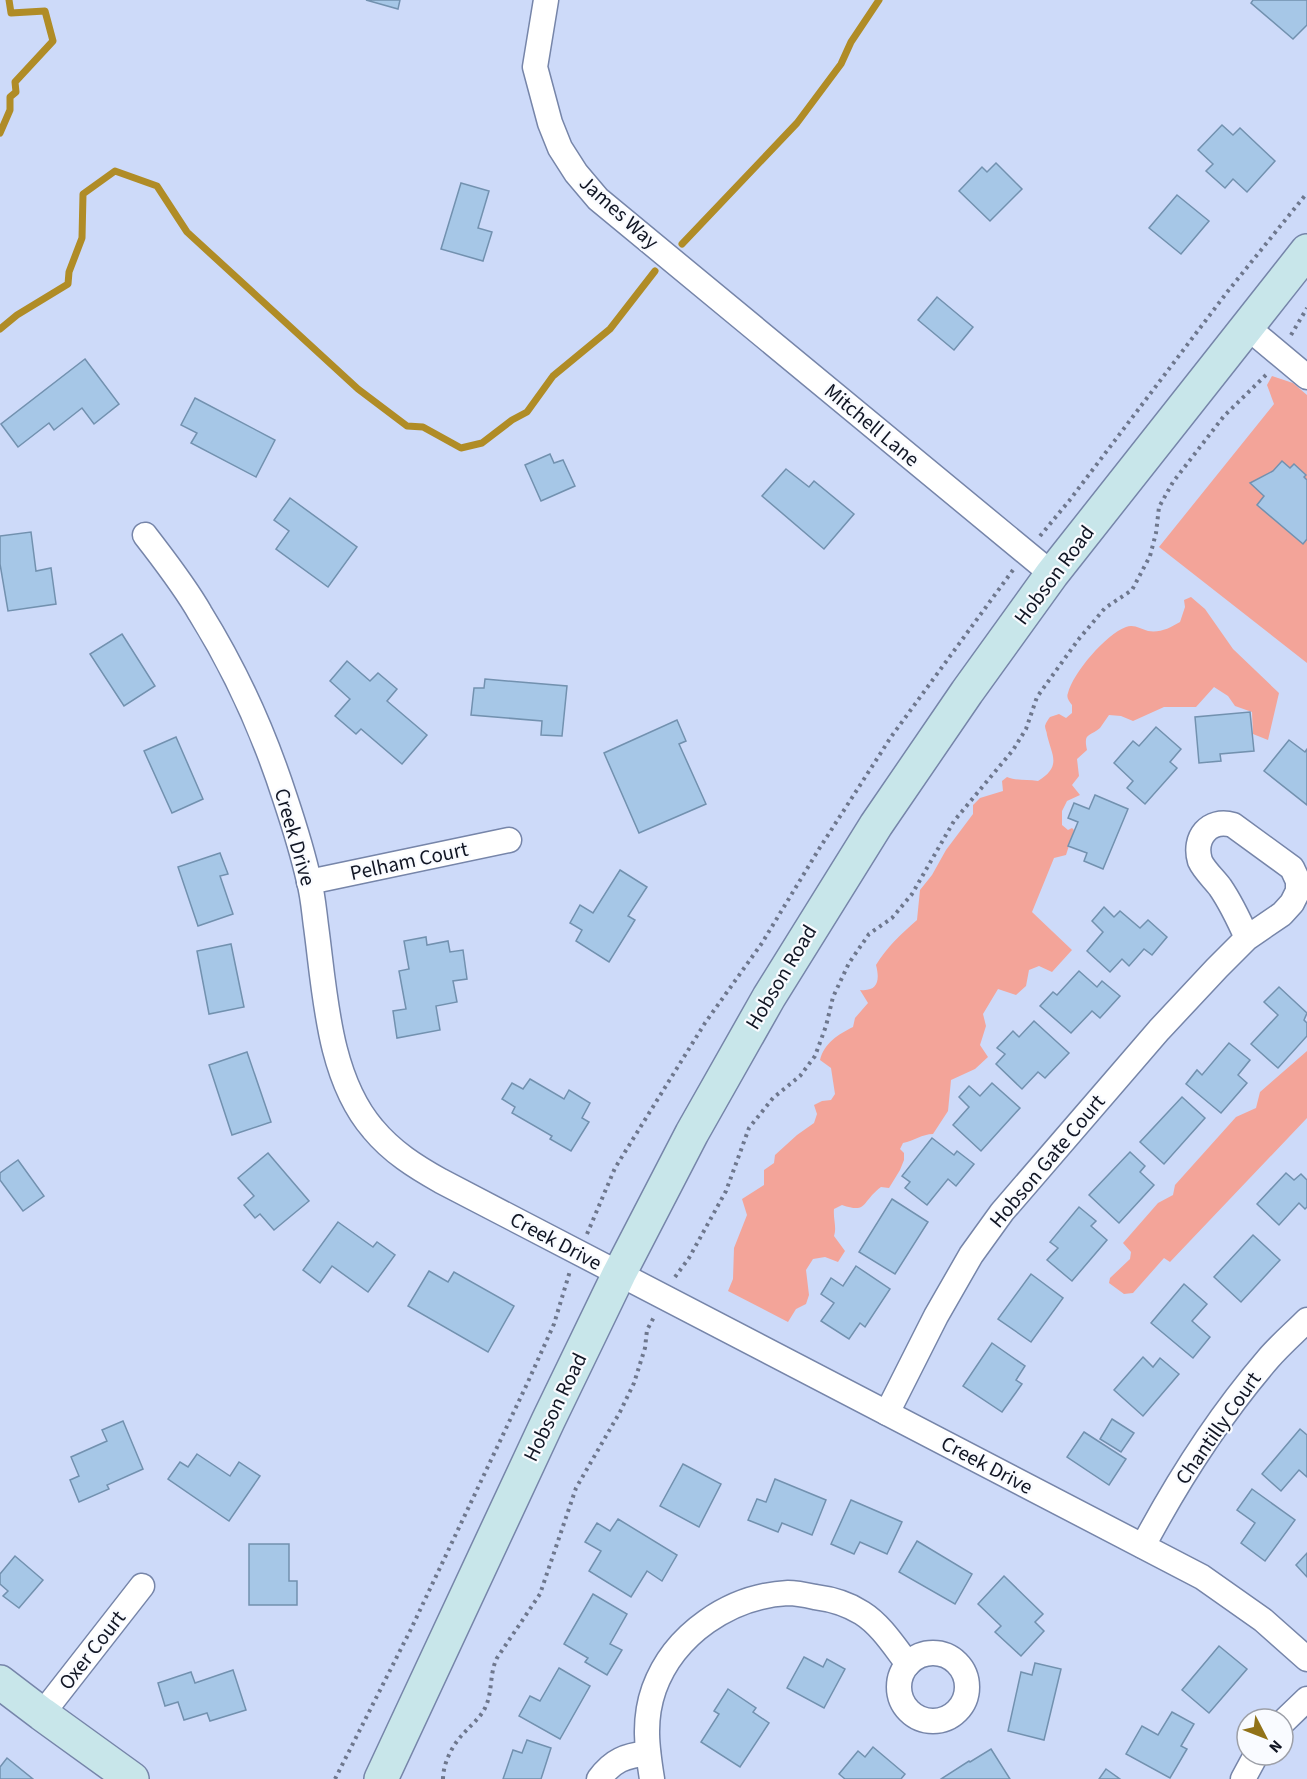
<svg xmlns="http://www.w3.org/2000/svg" width="1307" height="1779" font-family="'Source Sans 3',sans-serif">
<style>
.green{fill:#f3a499}
.lines{fill:none;stroke-linecap:round;stroke-linejoin:round}
.stream{stroke:#b08c26;stroke-width:7}
.building{fill:#a6c7e7;stroke:#7291af;stroke-width:1.5}
.street-casing{stroke:#7685a9;stroke-width:27}
.secondary-casing{stroke:#7685a9;stroke-width:36}
.path{stroke:#6e778d;stroke-width:4;stroke-dasharray:3 4.5;stroke-linecap:butt}
.street{stroke:#fff;stroke-width:24}
.secondary{stroke:#c8e6ea;stroke-width:33}
.labels{text-anchor:middle;stroke-width:4.5;stroke-linejoin:round;paint-order:stroke}
.street-label{font-size:21px;fill:#111624;stroke:#f9fbff}
</style>
<rect width="100%" height="100%" fill="#cddaf9"/>
<!-- green -->
<g class="green">
<polygon points="1272,376 1293,383 1307,395 1307,663 1159,547 1274,404 1267,385"/>
<path d="M1191 597 1205 609 1233 649 1279 693 1268 740 1253 734 1252 712 1235 706 1228 696 1214 687 1196 707H1164L1133 721 1121 716 1109 715C1106 719 1103 724 1100 728 1090 737 1083 732 1087 750L1077 759 1079 776 1072 785 1080 795 1067 801 1062 811V825L1068 830 1072 828 1074 830 1066 855 1054 858 1032 912 1072 950 1052 972 1039 966 1029 970 1026 986 1016 995 998 989 983 1014 986 1026 980 1045 988 1057 975 1069 951 1080 948 1111 933 1134C922 1134 914 1141 903 1143L900 1149 904 1153V1160L900 1170 889 1188 881 1187C861 1202 868 1214 842 1205L834 1209C833 1219 837 1227 834 1236L845 1251 838 1262 825 1257 813 1259 806 1270 809 1295 806 1304 796 1309 788 1322 728 1291 733 1279 734 1248 747 1215 742 1199 764 1185V1170L774 1163 775 1155 797 1135 814 1123 817 1114 814 1105 822 1101 831 1100 835 1094 831 1068 820 1060C824 1043 839 1034 853 1027L855 1018 868 1003 860 990C878 992 880 980 876 965 886 948 902 933 917 920L920 890 932 875 946 850 973 814V805L980 798 1003 791 1002 781 1007 777C1017 781 1027 779 1038 781 1062 766 1052 756 1047 735 1047 732 1045 729 1045 726 1046 722 1048 720 1050 717L1059 714 1066 718 1072 713V705C1069 701 1066 698 1068 693 1073 673 1106 634 1126 627 1134 624 1141 629 1148 631 1160 633 1170 628 1180 622L1185 607 1184 600Z"/>
<polygon points="1307,1051 1307,1118 1170,1262 1164,1258 1133,1293 1124,1294 1109,1283 1110,1278 1130,1259 1131,1252 1123,1243 1158,1203 1173,1195 1175,1185 1236,1117 1256,1108 1260,1092"/>
</g>
<g class="lines">
<!-- stream -->
<g class="stream">
<polyline points="0,133 10,110 10,97 16,92 15,82 53,41 45,11 11,13 9,0"/>
<polyline points="682,244 797,123 841,64 851,42 879,0"/>
<polyline points="0,329 17,315 68,284 69,272 82,238 83,194 115,171 157,186 187,232 358,389 407,426 423,427 461,448 482,443 512,420 527,412 553,376 610,329 655,271"/>
</g>
</g>
<!-- building -->
<g class="building">
<polygon points="366,0 400,0 398,9"/>
<polygon points="1253,0 1307,0 1307,25 1293,39 1251,3"/>
<polygon points="1222,125 1233,135 1240,128 1275,161 1247,192 1233,179 1225,188 1206,171 1213,164 1198,150"/>
<polygon points="996,163 1022,189 990,221 959,191 982,167 987,172"/>
<polygon points="461,183 489,191 478,228 492,232 483,261 441,249"/>
<polygon points="1177,195 1209,221 1181,254 1149,228"/>
<polygon points="937,297 973,327 954,350 918,320"/>
<polygon points="85,359 119,404 94,424 82,408 54,430 49,423 18,447 1,424"/>
<polygon points="195,398 275,440 256,477 191,443 197,433 181,425"/>
<polygon points="550,454 554,463 563,460 575,486 541,501 525,465"/>
<polygon points="1282,461 1290,468 1294,464 1306,475 1304,477 1307,480 1307,539 1303,544 1257,505 1264,496 1250,483 1273,471"/>
<polygon points="786,469 809,487 814,481 854,514 824,549 762,496"/>
<polygon points="290,498 357,547 328,587 276,549 289,531 274,520"/>
<polygon points="31,532 36,571 51,568 56,604 8,611 0,564 0,536"/>
<polygon points="122,634 155,686 124,706 90,654"/>
<polygon points="347,661 370,681 378,673 397,689 387,701 427,735 402,764 361,729 356,734 335,716 350,699 330,681"/>
<polygon points="485,679 567,686 562,736 541,735 542,721 471,715 474,688 484,688"/>
<polygon points="1250,712 1254,751 1220,754 1221,761 1199,763 1195,717"/>
<polygon points="677,720 686,741 679,744 706,804 639,833 604,753"/>
<polygon points="1156,727 1181,749 1170,762 1177,768 1145,804 1127,788 1133,781 1114,763 1133,741 1139,746"/>
<polygon points="176,737 203,799 172,813 144,751"/>
<polygon points="1289,740 1305,752 1307,749 1307,805 1264,771"/>
<polygon points="1095,795 1128,809 1103,869 1084,861 1087,853 1068,846 1078,822 1068,818 1074,803 1089,809"/>
<polygon points="220,853 228,874 220,876 233,914 198,926 178,867"/>
<polygon points="620,870 647,887 628,916 635,920 609,962 576,941 582,930 570,923 580,905 593,913"/>
<polygon points="1104,907 1114,917 1120,911 1140,928 1148,920 1167,937 1152,955 1144,949 1129,966 1122,959 1110,972 1087,951 1103,932 1092,921"/>
<polygon points="426,937 427,945 448,941 450,952 463,950 467,979 453,981 457,1002 436,1006 440,1030 397,1038 393,1011 406,1009 399,971 409,969 404,941"/>
<polygon points="231,944 244,1007 209,1014 197,951"/>
<polygon points="1079,971 1097,987 1102,981 1120,996 1100,1018 1092,1011 1071,1033 1040,1006 1053,992 1057,995"/>
<polygon points="1279,987 1307,1013 1304,1020 1307,1023 1307,1036 1278,1068 1251,1044 1278,1015 1264,1002"/>
<polygon points="1034,1021 1069,1053 1045,1078 1038,1072 1022,1089 996,1064 1005,1054 997,1048 1013,1031 1019,1037"/>
<polygon points="1229,1043 1250,1060 1238,1075 1247,1083 1221,1113 1186,1084 1197,1070 1202,1075"/>
<polygon points="247,1052 271,1122 232,1135 209,1065"/>
<polygon points="530,1079 564,1099 569,1090 590,1103 582,1118 589,1122 571,1151 550,1139 552,1136 512,1113 515,1107 502,1099 512,1083 523,1089"/>
<polygon points="992,1083 1020,1108 981,1151 953,1125 969,1107 959,1097 969,1086 980,1096"/>
<polygon points="1182,1097 1205,1118 1164,1164 1140,1142"/>
<polygon points="932,1138 954,1155 957,1151 974,1164 956,1186 948,1179 927,1205 905,1188 910,1182 902,1176"/>
<polygon points="1130,1152 1145,1166 1140,1172 1154,1185 1119,1223 1089,1195"/>
<polygon points="268,1153 309,1201 274,1230 260,1214 255,1218 244,1205 254,1196 238,1178"/>
<polygon points="18,1160 44,1196 23,1211 0,1180 0,1173"/>
<polygon points="1286,1173 1294,1180 1301,1174 1307,1180 1307,1207 1305,1209 1299,1203 1279,1225 1257,1204"/>
<polygon points="892,1199 928,1222 895,1274 859,1252"/>
<polygon points="1079,1207 1096,1221 1091,1226 1107,1240 1072,1281 1047,1260 1058,1248 1050,1242"/>
<polygon points="338,1222 373,1247 377,1242 395,1255 368,1292 332,1266 320,1283 303,1270"/>
<polygon points="1253,1235 1280,1260 1241,1302 1214,1277"/>
<polygon points="856,1266 890,1289 865,1327 860,1323 849,1339 821,1321 834,1303 821,1294 831,1278 843,1286"/>
<polygon points="429,1271 448,1282 454,1272 514,1306 488,1352 408,1306"/>
<polygon points="1031,1274 1063,1298 1031,1342 998,1319"/>
<polygon points="1184,1284 1207,1304 1192,1321 1210,1337 1193,1358 1151,1323"/>
<polygon points="992,1343 1025,1366 1016,1380 1022,1384 1002,1412 963,1386"/>
<polygon points="1143,1357 1153,1367 1160,1358 1179,1374 1143,1416 1114,1390"/>
<polygon points="1112,1419 1134,1433 1121,1452 1100,1439"/>
<polygon points="123,1421 143,1469 107,1485 109,1489 79,1502 70,1480 79,1476 71,1457 107,1441 102,1430"/>
<polygon points="1300,1429 1307,1435 1307,1477 1299,1470 1281,1491 1262,1474"/>
<polygon points="1084,1432 1126,1459 1109,1485 1067,1457"/>
<polygon points="197,1454 230,1476 239,1462 260,1476 229,1521 168,1479 180,1462 188,1467"/>
<polygon points="683,1464 721,1484 699,1527 660,1506"/>
<polygon points="775,1479 826,1500 812,1535 782,1523 778,1532 748,1520 757,1499 766,1502"/>
<polygon points="1252,1489 1295,1520 1265,1561 1241,1543 1255,1523 1237,1510"/>
<polygon points="851,1500 902,1522 887,1554 860,1542 854,1554 831,1544"/>
<polygon points="618,1519 677,1555 662,1581 647,1571 631,1597 589,1571 601,1551 585,1542 597,1523 610,1531"/>
<polygon points="917,1541 972,1574 955,1604 899,1572"/>
<polygon points="249,1544 289,1544 289,1581 297,1581 297,1605 249,1605"/>
<polygon points="1307,1553 1307,1577 1296,1565"/>
<polygon points="15,1556 43,1580 19,1608 3,1596 8,1591 0,1584 0,1574"/>
<polygon points="1004,1576 1043,1614 1035,1622 1044,1631 1021,1656 995,1632 1001,1626 978,1604"/>
<polygon points="593,1594 627,1614 610,1644 622,1650 607,1675 585,1662 588,1658 564,1644"/>
<polygon points="1219,1646 1247,1669 1209,1713 1182,1690"/>
<polygon points="804,1657 823,1667 827,1659 845,1669 824,1708 787,1688"/>
<polygon points="1035,1663 1061,1669 1044,1740 1008,1731 1021,1672 1032,1675"/>
<polygon points="559,1668 590,1686 560,1739 519,1716 530,1696 540,1701"/>
<polygon points="233,1670 246,1710 210,1721 207,1713 184,1720 178,1702 165,1706 158,1683 191,1672 195,1683"/>
<polygon points="728,1689 756,1708 753,1712 769,1723 740,1767 701,1742 719,1714 714,1711"/>
<polygon points="1172,1712 1194,1724 1181,1746 1187,1749 1170,1778 1126,1754 1142,1726 1158,1735"/>
<polygon points="527,1740 551,1748 541,1779 503,1779 513,1750 522,1753"/>
<polygon points="873,1747 905,1774 901,1779 845,1779 839,1774 858,1751 865,1757"/>
<polygon points="991,1749 1010,1779 941,1779 969,1761 970,1762"/>
<polygon points="7,1758 33,1779 0,1779 0,1767"/>
<polygon points="1106,1769 1120,1779 1099,1779"/>
</g>
<g class="lines">
<defs>
<g id="street">
<polyline points="546,0 535,67 550,123 560,148 576,173 598,199 1052,574"/>
<polyline points="1247,327 1307,377"/>
<path d="M145 535C164 560 184 585 200 613 236 671 264 733 285 798 294 825 303 854 309 881 313 896 314 911 316 926 325 992 328 1077 373 1129 392 1152 416 1167 441 1181L1202 1577 1263 1620 1307 1659"/>
<polyline points="309,882 509,840"/>
<path d="M887 1413 936 1316 971 1255 1002 1212 1159 1030 1217 968 1247 938 1282 914 1292 903 1298 891V881L1292 868 1233 825C1209 818 1193 838 1200 861 1204 870 1214 879 1220 887 1231 903 1239 920 1247 938"/>
<path d="M1143 1546C1178 1480 1219 1416 1268 1359 1280 1345 1294 1333 1307 1320"/>
<circle cx="933" cy="1687" r="34"/>
<polyline points="42,1714 142,1586"/>
<polyline points="1283,1722 1307,1699"/>
<path d="M599 1779C613 1760 625 1756 648 1753"/>
<path d="M652 1779C647 1748 643 1720 654 1689 674 1634 730 1596 788 1593 796 1593 806 1595 815 1597 831 1599 848 1604 862 1613 881 1625 894 1646 908 1664"/>
<polyline points="1243,1779 1256,1755"/>
</g>
<g id="secondary">
<polyline points="0,1682 42,1714 132,1779"/>
<polyline points="381,1779 548,1421 619,1274 692,1133 769,997 876,825 967,692 1052,574 1307,251"/>
</g>
</defs>
<!-- street casing -->
<use href="#street" class="street-casing"/>
<!-- secondary casing -->
<use href="#secondary" class="secondary-casing"/>
<!-- path -->
<g class="path">
<polyline points="1291,335 1307,308"/>
<polyline points="1040,536 1069,501 1228,291 1307,193"/>
<polyline points="587,1234 615,1168 705,1023 762,943 819,849 891,737 1013,570"/>
<polyline points="675,1277 689,1258 726,1191 749,1128 773,1098 800,1076 815,1056 826,1026 833,997 849,963 869,934 892,918 912,894 954,821 1013,750 1026,729 1037,697 1078,640 1105,608 1132,590 1150,556 1156,533 1159,507 1173,482 1224,416 1269,372"/>
<polyline points="335,1779 411,1629 527,1384 554,1324 570,1271"/>
<path d="M443 1779C443 1763 453 1744 464 1733 471 1725 480 1718 485 1708 493 1692 489 1674 497 1658L540 1594 576 1488 620 1412 634 1383 645 1348 647 1330 654 1317"/>
</g>
<!-- street -->
<use href="#street" class="street"/>
<!-- secondary -->
<use href="#secondary" class="secondary"/>
</g>
<g class="labels">
<!-- street labels -->
<g class="street-label">
<text transform="translate(619 212) rotate(42)" y="7">James Way</text>
<text transform="translate(872 425) rotate(40)" y="7">Mitchell Lane</text>
<text transform="translate(1054 575) rotate(-53)" y="7">Hobson Road</text>
<text transform="translate(295 837) rotate(74)" y="7">Creek Drive</text>
<text transform="translate(409 861) rotate(-12)" y="7">Pelham Court</text>
<text transform="translate(781 977) rotate(-59)" y="7">Hobson Road</text>
<text transform="translate(1047 1161) rotate(-50)" y="7">Hobson Gate Court</text>
<text transform="translate(556 1241) rotate(28)" y="7">Creek Drive</text>
<text transform="translate(555 1407) rotate(-64)" y="7">Hobson Road</text>
<text transform="translate(1218 1428) rotate(-55)" y="7">Chantilly Court</text>
<text transform="translate(987 1465) rotate(28)" y="7">Creek Drive</text>
<text transform="translate(92 1650) rotate(-52)" y="7">Oxer Court</text>
</g>
</g>
<!-- north arrow -->
<g transform="translate(1265 1737) rotate(132)"><circle r="28" fill="#f9fbff" stroke="#9c9fa7" stroke-width="1.5"/>
<path d="M0-4.5L10 22L0 15L-10 22Z" fill="#917218"/>
<text y="-9" font-size="16" font-weight="bold" text-anchor="middle" fill="#111624">N</text>
</g>
</svg>
